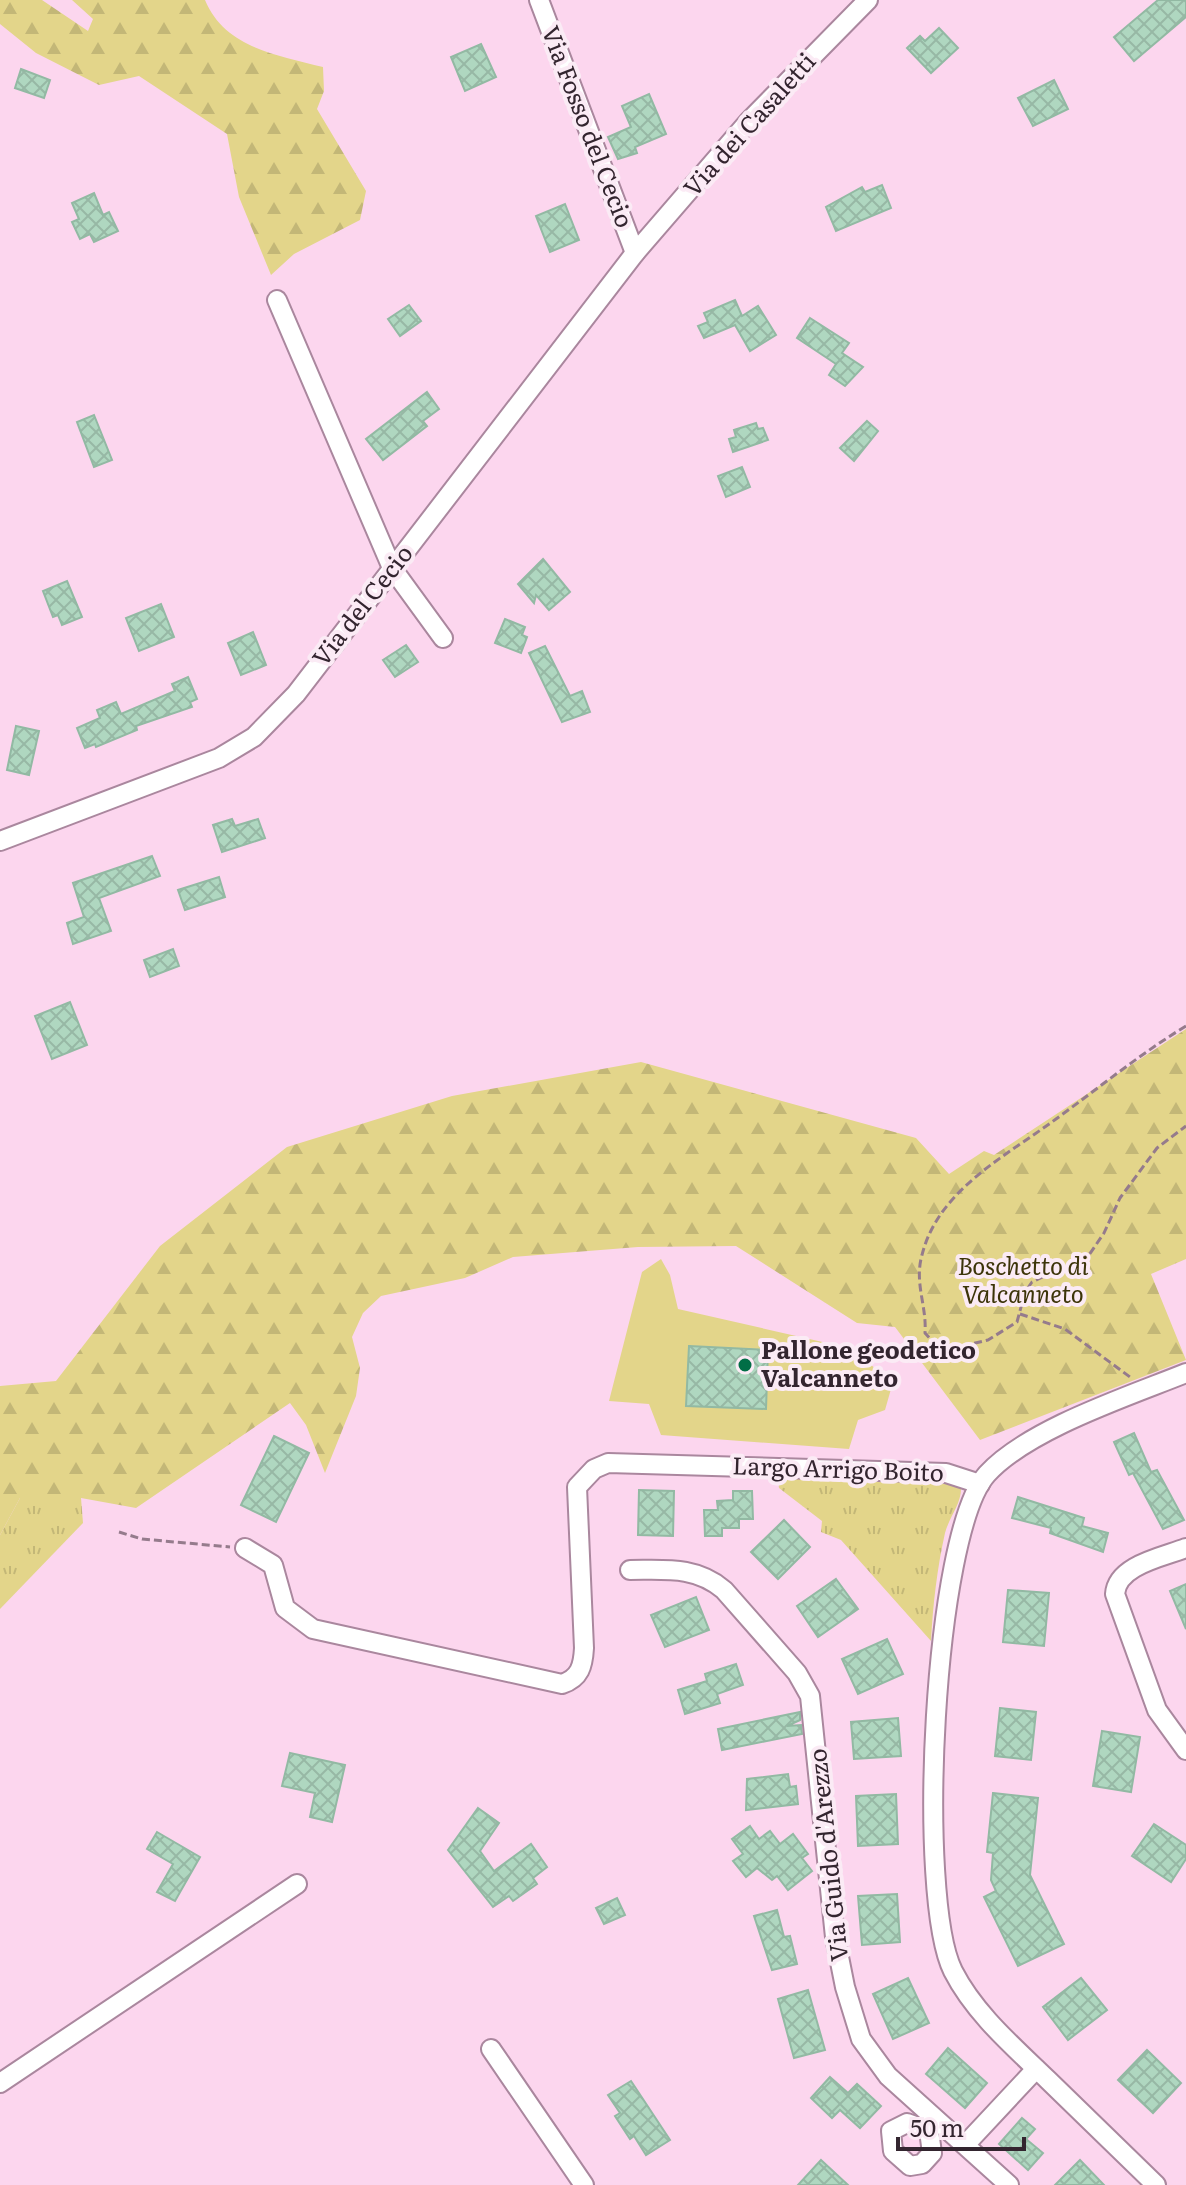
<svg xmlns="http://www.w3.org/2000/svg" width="1186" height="2185" font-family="Literata,serif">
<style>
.grass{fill:url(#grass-tufts)}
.forest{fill:url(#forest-firs)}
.pitch{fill:#e3d58a}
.building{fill:url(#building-cross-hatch);stroke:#92b9a3;stroke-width:2}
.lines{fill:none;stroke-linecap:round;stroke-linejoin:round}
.minor-casing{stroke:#aa879e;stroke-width:22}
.path{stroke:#957b8c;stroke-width:3;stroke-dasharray:8 4;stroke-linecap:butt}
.minor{stroke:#fff;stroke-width:18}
.poi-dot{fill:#016e46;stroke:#fbebf5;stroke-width:3}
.labels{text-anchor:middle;stroke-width:8;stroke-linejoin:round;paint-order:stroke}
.street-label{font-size:24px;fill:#33252f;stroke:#fbebf5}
.park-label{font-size:24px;font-style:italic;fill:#3c3409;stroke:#fbebf5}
.poi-label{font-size:24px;font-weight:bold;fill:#33252f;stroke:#fbebf5;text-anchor:start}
</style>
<defs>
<pattern id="grass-tufts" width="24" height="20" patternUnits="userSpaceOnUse" patternTransform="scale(2)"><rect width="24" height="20" fill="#e3d58a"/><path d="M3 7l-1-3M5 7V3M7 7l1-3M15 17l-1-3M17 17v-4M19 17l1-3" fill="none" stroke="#c3b777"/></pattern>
<pattern id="forest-firs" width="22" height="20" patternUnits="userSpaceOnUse" patternTransform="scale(2)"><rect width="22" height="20" fill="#e3d58a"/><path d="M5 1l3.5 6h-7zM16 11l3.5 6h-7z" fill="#c3b777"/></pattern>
<pattern id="building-cross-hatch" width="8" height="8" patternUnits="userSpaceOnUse" patternTransform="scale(2)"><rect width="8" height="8" fill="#afd7c0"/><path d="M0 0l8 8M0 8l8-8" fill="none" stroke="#97b8a5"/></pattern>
</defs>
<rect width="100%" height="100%" fill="#fcd6ee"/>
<!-- grass -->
<g class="grass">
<path d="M778 1476 946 1481 961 1486C962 1504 950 1515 945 1533 937 1569 933 1604 931 1641L841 1540 821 1532 822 1521 779 1488Z"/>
<polygon points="20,1498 81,1498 83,1523 0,1609 0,1535"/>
</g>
<!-- forest -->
<g class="forest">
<path d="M0 0H42L88 31 93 19 72 0H205C225 48 277 55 323 67L324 91 317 109 366 191 360 220 294 254 271 275 239 197 227 134 139 76 99 85 36 53 0 24Z"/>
<polygon points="1186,1029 1186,1259 1151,1274 1186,1360 980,1440 895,1327 857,1323 736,1246 638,1247 513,1257 465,1278 381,1296 363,1313 352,1337 360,1368 356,1396 325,1473 306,1425 290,1403 136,1508 81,1498 20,1498 0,1535 0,1386 56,1381 160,1246 287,1147 452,1096 641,1062 916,1138 949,1174 984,1151 994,1155"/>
</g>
<!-- pitch -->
<polygon class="pitch" points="661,1259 670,1275 678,1309 849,1348 893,1382 885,1410 858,1420 849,1449 661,1435 649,1404 609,1401 642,1272"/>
<!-- building -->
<g class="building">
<polygon points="1158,0 1186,0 1186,17 1134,61 1114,37"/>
<polygon points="939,28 958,48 931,73 907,48 920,36 925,41"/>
<polygon points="481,44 496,77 465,91 451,57"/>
<polygon points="21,69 50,80 44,98 15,88"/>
<polygon points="1054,80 1068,109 1033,126 1018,98"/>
<polygon points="649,94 666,134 635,147 637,153 618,159 608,137 631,127 622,106"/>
<polygon points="882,185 891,208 836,231 826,207 862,187 865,192"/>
<polygon points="94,193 103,215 109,212 118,231 94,242 90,234 80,239 72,222 79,219 72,203"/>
<polygon points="565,204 579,240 550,252 536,216"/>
<polygon points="735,300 742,316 758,306 776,335 750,351 735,325 704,338 698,326 708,322 704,313"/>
<polygon points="409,305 421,321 400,336 388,319"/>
<polygon points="810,318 849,343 842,353 863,367 845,386 829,375 836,364 797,338"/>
<polygon points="427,392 439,409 423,421 427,426 383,460 366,439"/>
<polygon points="94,415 112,460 94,467 77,422"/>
<polygon points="867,421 878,431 854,461 840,448"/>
<polygon points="756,423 758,429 763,428 768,440 733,452 729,439 736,437 734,430"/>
<polygon points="742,467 750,487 726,497 718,476"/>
<polygon points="543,559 570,592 549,610 536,595 534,603 518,584"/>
<polygon points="67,581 82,617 62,625 58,615 53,617 43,591"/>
<polygon points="161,604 174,637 139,651 126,618"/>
<polygon points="505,619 525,627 522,635 527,637 521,653 495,643"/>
<polygon points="253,632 266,665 241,675 228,643"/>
<polygon points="406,645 418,662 395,677 383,660"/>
<polygon points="545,646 570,696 582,691 590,712 562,722 529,653"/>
<polygon points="188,677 197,699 190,702 192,707 136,726 137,730 96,747 95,744 85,748 77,728 100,718 97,710 116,702 121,714 175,691 172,684"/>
<polygon points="16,726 39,731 29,775 7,770"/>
<polygon points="232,819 235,826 258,819 265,838 222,852 213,825"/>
<polygon points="152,856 160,876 99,898 111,931 73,944 67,923 84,917 73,883"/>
<polygon points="219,877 225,897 185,910 178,890"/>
<polygon points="173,949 179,966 150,977 144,960"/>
<polygon points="70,1002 87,1045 52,1059 35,1016"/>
<polygon points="689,1346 768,1350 766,1409 686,1406"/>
<polygon points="1134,1433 1151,1472 1157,1470 1184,1520 1163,1529 1133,1473 1129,1475 1114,1442"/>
<polygon points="274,1436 309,1453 276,1522 241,1505"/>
<polygon points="639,1490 674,1491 673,1536 638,1535"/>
<polygon points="733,1491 752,1491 753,1519 739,1519 739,1528 722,1528 722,1536 705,1536 704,1510 718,1510 717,1501 733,1500"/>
<polygon points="1018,1497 1084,1518 1082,1526 1108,1533 1103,1552 1050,1533 1051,1528 1012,1518"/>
<polygon points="784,1520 810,1547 778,1579 751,1552"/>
<polygon points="836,1579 858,1609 818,1637 797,1606"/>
<polygon points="1186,1584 1186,1629 1170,1591"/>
<polygon points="1008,1590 1049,1593 1044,1646 1003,1642"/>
<polygon points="696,1597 709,1630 665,1647 651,1615"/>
<polygon points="887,1639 903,1674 858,1694 842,1659"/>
<polygon points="736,1664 743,1685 717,1694 720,1703 685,1714 678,1690 707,1681 705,1674"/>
<polygon points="1000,1708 1036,1712 1031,1760 995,1756"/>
<polygon points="800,1712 800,1720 787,1726 801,1725 802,1734 722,1750 718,1729"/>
<polygon points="898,1718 901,1756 854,1759 851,1722"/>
<polygon points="1102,1731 1140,1737 1131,1792 1093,1786"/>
<polygon points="290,1753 345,1765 332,1822 310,1817 315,1793 282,1786"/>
<polygon points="788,1774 790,1787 796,1786 798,1804 746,1810 747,1779"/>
<polygon points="993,1793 1038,1798 1030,1875 1064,1944 1018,1966 984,1897 996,1891 991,1880 993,1853 987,1852"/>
<polygon points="896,1794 898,1844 858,1846 856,1796"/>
<polygon points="478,1808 499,1823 480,1851 494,1871 531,1844 547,1867 533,1878 537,1884 513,1901 509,1896 493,1907 448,1850"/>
<polygon points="1154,1824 1186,1845 1186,1859 1171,1882 1132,1856"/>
<polygon points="750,1826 759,1839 770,1831 780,1844 793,1834 808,1854 802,1858 812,1871 788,1890 777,1876 772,1880 757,1868 746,1877 733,1861 743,1854 732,1839"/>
<polygon points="157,1832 200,1857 175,1901 157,1892 173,1864 147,1849"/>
<polygon points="897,1894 900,1942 862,1945 858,1896"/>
<polygon points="617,1898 625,1915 604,1924 596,1908"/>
<polygon points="777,1910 784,1937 790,1936 797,1964 772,1970 754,1916"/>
<polygon points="908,1978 929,2023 893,2039 873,1994"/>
<polygon points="1081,1978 1107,2010 1068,2040 1043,2007"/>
<polygon points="808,1990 825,2050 794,2058 778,1999"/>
<polygon points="948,2048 987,2083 965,2108 926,2074"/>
<polygon points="1147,2050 1181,2083 1153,2113 1118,2080"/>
<polygon points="830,2077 848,2093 857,2084 881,2106 860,2128 840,2110 832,2118 811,2098"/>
<polygon points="631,2081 670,2140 646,2155 634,2136 630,2139 615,2116 620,2113 608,2095"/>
<polygon points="1022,2118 1035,2129 1026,2139 1043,2153 1028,2170 999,2144"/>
<polygon points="821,2160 848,2185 798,2185"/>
<polygon points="1080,2160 1104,2185 1055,2185"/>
</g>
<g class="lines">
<defs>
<g id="minor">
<polyline points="539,0 635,253"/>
<polyline points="277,300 392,568 443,638"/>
<polyline points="0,841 219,758 254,737 296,694 635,253 749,121 868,0"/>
<path d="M245 1548 273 1565 285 1608 313 1629 562 1684C580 1678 583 1666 584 1648L577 1487 594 1469 608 1463 946 1473 980 1484"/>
<path d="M1186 1548C1163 1557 1117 1565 1115 1594L1157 1710 1186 1750"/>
<path d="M630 1570C665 1570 696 1566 724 1590L797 1673 810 1696 835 1937 845 1987 861 2039 888 2076 1009 2185"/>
<polyline points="491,2049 584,2185"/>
<polyline points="0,2083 297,1884"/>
<polygon points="907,2123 929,2131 932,2153 922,2164 910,2166 893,2151 891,2131"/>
<polyline points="965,2145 1036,2069"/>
<path d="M1156 2185C1120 2150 1084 2115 1048 2080 1014 2047 975 2014 953 1971 916 1897 933 1534 987 1474 1028 1429 1129 1396 1186 1373"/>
</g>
</defs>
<!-- minor casing -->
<use href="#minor" class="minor-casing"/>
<!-- path -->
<g class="path">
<path d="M1186 1026C1140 1054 1100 1087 1056 1119 1006 1156 938 1190 922 1255 914 1283 927 1306 925 1333L941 1351 988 1340 1017 1322 1025 1292 1032 1282 1089 1255 1104 1233 1120 1198 1157 1148 1186 1126"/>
<polyline points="1020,1314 1065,1329 1130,1377"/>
<polyline points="119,1532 142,1539 230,1547"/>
</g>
<!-- minor -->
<use href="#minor" class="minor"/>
</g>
<!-- markers -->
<circle class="poi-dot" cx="745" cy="1365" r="8"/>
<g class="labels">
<!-- street labels -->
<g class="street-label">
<text transform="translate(750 125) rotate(-48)" y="8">Via dei Casaletti</text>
<text transform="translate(587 127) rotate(69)" y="8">Via Fosso del Cecio</text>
<text transform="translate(363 606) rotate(-52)" y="8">Via del Cecio</text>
<text transform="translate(838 1470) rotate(2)" y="8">Largo Arrigo Boito</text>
<text transform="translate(829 1855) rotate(-96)" y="8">Via Guido d'Arezzo</text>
</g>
<!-- park labels -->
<g class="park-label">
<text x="1023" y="1275">Boschetto di<tspan x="1023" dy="28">Valcanneto</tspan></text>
</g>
<!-- poi labels -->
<g class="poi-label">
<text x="761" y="1359">Pallone geodetico<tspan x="761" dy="28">Valcanneto</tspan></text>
</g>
</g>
<!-- scale -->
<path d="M898 2137v12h126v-12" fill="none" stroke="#33252f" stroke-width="4"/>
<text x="910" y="2137" font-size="24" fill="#33252f" stroke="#fbebf5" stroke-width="6" paint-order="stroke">50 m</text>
</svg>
